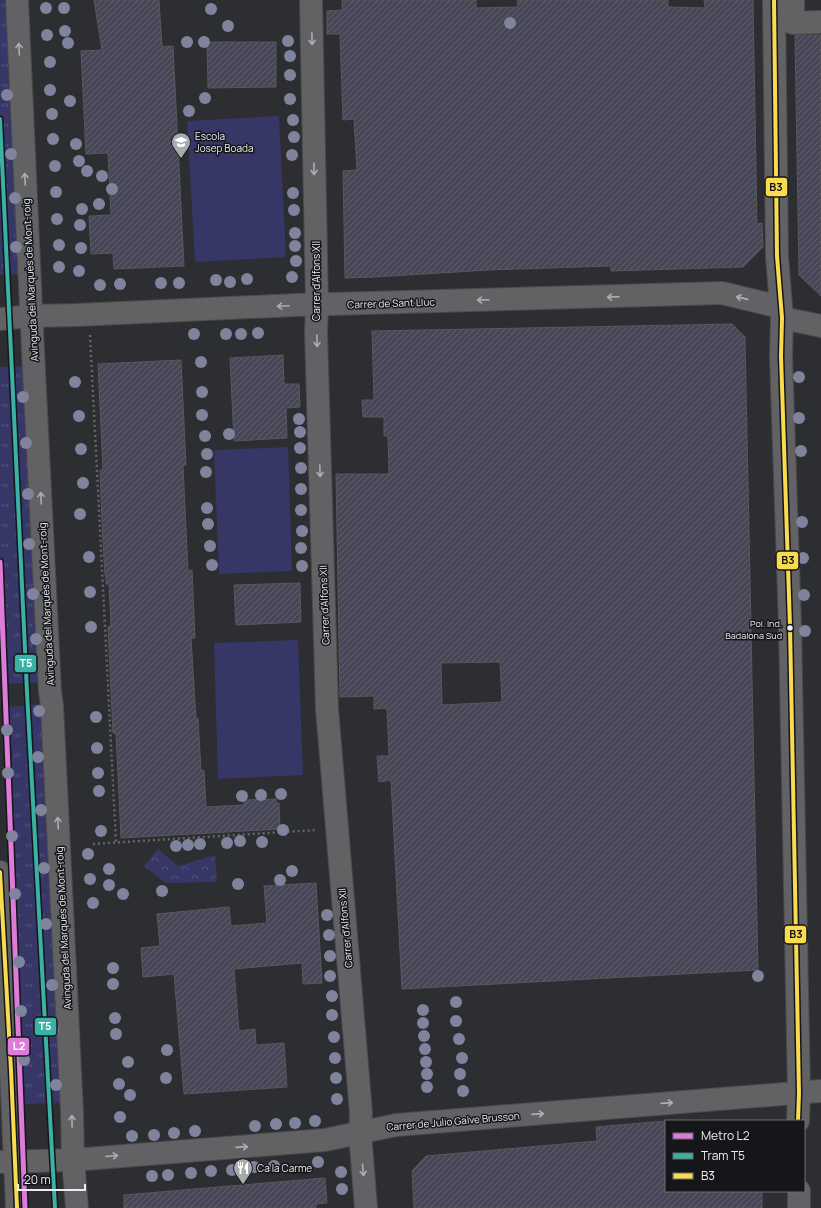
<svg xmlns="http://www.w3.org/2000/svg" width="821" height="1208" font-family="Manrope,sans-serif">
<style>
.grass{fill:url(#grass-tufts)}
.park{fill:url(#park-crowns)}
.garden{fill:#363667}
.building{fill:url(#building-hatch);stroke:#58585b;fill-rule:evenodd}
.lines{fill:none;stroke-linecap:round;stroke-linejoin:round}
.minor-casing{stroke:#4a4a4d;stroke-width:24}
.path{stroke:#656668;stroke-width:2.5;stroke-dasharray:2 3;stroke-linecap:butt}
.minor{stroke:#626264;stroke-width:22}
.bus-1-casing{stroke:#151619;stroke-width:7}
.bus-1{stroke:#f9db4f;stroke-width:4}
.tram-1-casing{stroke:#151619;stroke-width:7}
.tram-1{stroke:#3ab1a4;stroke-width:4}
.metro-1-casing{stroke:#151619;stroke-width:8}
.metro-1{stroke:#de7bd9;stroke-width:5}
.tree{fill:#80839c}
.oneway{stroke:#aeaeb2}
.bus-dot{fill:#ecedf1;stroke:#151619;stroke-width:1.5}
.labels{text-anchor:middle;stroke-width:3;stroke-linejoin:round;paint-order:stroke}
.bus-label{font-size:9px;fill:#ecedf1;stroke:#151619;text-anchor:end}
.poi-label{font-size:10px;fill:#ecedf1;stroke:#151619;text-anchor:start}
.street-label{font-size:10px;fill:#ecedf1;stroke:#151619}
.line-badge{stroke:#151619;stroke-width:1.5}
.badge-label{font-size:11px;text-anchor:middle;font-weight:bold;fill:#fff}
.pale-badge-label{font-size:11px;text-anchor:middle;font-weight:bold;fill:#111}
</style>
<defs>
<pattern id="grass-tufts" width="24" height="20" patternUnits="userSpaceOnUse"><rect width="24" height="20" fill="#363667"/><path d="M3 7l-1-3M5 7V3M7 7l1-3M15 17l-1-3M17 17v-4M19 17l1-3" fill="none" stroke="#53537d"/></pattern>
<pattern id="park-crowns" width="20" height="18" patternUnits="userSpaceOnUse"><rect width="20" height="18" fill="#363667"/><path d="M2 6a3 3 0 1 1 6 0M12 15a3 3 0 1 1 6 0" fill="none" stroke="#53537d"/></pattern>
<pattern id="building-hatch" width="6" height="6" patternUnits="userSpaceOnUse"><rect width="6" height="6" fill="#464657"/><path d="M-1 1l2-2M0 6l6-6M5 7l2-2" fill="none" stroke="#616170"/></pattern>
</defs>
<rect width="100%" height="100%" fill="#2d2e32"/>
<!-- grass -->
<g class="grass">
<polygon points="0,0 6,0 20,274 0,275"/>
<polygon points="24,366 41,682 4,684 0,615 0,367"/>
<polygon points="41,704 62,1103 24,1104 5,707"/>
</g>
<!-- park -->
<polygon class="park" points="158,849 178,866 215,855 217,882 166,883 144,866"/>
<!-- garden -->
<g class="garden">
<polygon points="279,116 286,257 195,262 187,121"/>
<polygon points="288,447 292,571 219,574 214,450"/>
<polygon points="298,640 303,775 218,779 214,643"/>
</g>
<!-- building -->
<g class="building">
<polygon points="94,0 159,0 162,47 173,46 184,266 114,269 113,253 91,254 89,216 111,215 108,153 86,154 81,51 102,50"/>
<polygon points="342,0 476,0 476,8 518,7 517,0 668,0 668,7 705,8 704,0 753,0 757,224 762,223 763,247 743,267 611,271 611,266 488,270 375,277 345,278 343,171 357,170 354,119 343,120 340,34 327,34 327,11 342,10"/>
<polygon points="795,35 821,35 821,296 799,275"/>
<polygon points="207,42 276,42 276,87 208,88"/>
<path d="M732 324 745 337 758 970 402 989 391 780 379 782 377 756H389L387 708 374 709V696L340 697 336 474H389L388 436H384V417H363L362 400H374L372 331ZM500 662 502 702 442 705 441 663Z"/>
<polygon points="283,355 284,384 299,384 300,407 286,408 287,438 234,441 230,358"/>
<polygon points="181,360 186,465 183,465 188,571 192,570 195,638 191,638 196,719 198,718 201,771 204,770 206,807 244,805 244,800 276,799 276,803 279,803 280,829 121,838 116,733 113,733 108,627 111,626 109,584 106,584 106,575 105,575 102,522 100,470 103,470 98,364"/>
<polygon points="300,583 301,622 236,625 234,585"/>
<polygon points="316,883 322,983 303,984 302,963 234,969 239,1031 255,1029 256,1045 284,1043 287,1087 184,1094 174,974 143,977 141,948 160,946 157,914 229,907 231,926 267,923 264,886"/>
<polygon points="666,1121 666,1191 762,1191 762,1208 414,1208 412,1171 426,1156 597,1141 596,1127"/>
<polygon points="325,1178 327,1203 316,1204 316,1208 124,1208 124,1195"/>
</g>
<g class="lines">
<defs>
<g id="minor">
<polyline points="17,0 33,351 50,691 52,706 72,1112 73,1160 77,1208"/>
<polyline points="311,0 317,305 316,332 327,709 361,1113 360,1133 366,1208"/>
<polyline points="774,0 777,256 782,318 781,356 790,626 799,1093 798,1121"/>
<polyline points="793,0 793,23 821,22"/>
<polyline points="782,318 821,326"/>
<polyline points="0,319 31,316 77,315 296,305 722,293 780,307"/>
<polyline points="0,872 11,1070 17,1208"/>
<polyline points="0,1162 73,1160 325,1140 396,1125 821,1091"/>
<polyline points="799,1191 799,1208"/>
</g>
</defs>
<!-- minor casing -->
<use href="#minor" class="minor-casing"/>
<!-- path -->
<g class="path">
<polyline points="90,335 116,842"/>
<polyline points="93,844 316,830"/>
</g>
<!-- minor -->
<use href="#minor" class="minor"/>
<defs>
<g id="bus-1">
<polyline points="774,0 777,256 782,318 781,356 790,626 799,1093 798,1121"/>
<polyline points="0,872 11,1070 17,1208"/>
</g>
</defs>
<!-- bus-1 casing -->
<use href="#bus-1" class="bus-1-casing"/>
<!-- bus-1 -->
<use href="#bus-1" class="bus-1"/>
<defs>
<polyline id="tram-1" points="0,119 27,692 55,1208"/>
</defs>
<!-- tram-1 casing -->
<use href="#tram-1" class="tram-1-casing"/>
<!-- tram-1 -->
<use href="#tram-1" class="tram-1"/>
<defs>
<polyline id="metro-1" points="0,562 25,1208"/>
</defs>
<!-- metro-1 casing -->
<use href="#metro-1" class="metro-1-casing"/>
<!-- metro-1 -->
<use href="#metro-1" class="metro-1"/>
</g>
<!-- trees -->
<g class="tree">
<circle cx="46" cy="8" r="6"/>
<circle cx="64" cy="8" r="6"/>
<circle cx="211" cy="9" r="6"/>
<circle cx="510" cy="23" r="6"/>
<circle cx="228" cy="26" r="6"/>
<circle cx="65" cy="31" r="6"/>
<circle cx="47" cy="35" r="6"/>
<circle cx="288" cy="41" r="6"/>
<circle cx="187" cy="42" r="6"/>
<circle cx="204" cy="42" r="6"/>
<circle cx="68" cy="43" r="6"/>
<circle cx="290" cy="56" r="6"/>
<circle cx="50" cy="62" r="6"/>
<circle cx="290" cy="75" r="6"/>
<circle cx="50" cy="90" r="6"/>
<circle cx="7" cy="95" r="6"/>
<circle cx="205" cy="98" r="6"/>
<circle cx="290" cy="99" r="6"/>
<circle cx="70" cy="101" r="6"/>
<circle cx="189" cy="111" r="6"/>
<circle cx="52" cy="114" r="6"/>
<circle cx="293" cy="120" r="6"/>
<circle cx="294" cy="137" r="6"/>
<circle cx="53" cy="139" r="6"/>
<circle cx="76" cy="144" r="6"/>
<circle cx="11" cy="154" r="6"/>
<circle cx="292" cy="155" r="6"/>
<circle cx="79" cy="161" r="6"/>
<circle cx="55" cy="166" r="6"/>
<circle cx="87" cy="171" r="6"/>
<circle cx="102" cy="176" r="6"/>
<circle cx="112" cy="189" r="6"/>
<circle cx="56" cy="192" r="6"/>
<circle cx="293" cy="193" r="6"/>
<circle cx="15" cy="198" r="6"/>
<circle cx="99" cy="204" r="6"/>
<circle cx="82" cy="209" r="6"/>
<circle cx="294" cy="210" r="6"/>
<circle cx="57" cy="219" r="6"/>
<circle cx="80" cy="225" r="6"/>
<circle cx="295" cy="233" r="6"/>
<circle cx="59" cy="245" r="6"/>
<circle cx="295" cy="246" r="6"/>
<circle cx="16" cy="247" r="6"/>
<circle cx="81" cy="248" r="6"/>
<circle cx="296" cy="261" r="6"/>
<circle cx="59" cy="267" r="6"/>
<circle cx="79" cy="271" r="6"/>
<circle cx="292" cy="277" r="6"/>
<circle cx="247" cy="279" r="6"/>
<circle cx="216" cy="280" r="6"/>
<circle cx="230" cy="282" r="6"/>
<circle cx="161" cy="283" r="6"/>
<circle cx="179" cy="283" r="6"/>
<circle cx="120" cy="284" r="6"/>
<circle cx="100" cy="285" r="6"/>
<circle cx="258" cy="333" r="6"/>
<circle cx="194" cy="334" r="6"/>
<circle cx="226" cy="334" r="6"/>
<circle cx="241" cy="334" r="6"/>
<circle cx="201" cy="362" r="6"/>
<circle cx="799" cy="377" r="6"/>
<circle cx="75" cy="382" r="6"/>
<circle cx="202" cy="392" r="6"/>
<circle cx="23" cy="397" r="6"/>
<circle cx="202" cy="415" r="6"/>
<circle cx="79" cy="416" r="6"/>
<circle cx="799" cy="418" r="6"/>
<circle cx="299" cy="419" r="6"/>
<circle cx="300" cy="432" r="6"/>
<circle cx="229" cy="434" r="6"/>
<circle cx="205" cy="436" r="6"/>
<circle cx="26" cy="443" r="6"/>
<circle cx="300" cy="448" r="6"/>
<circle cx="81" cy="449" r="6"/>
<circle cx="801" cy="451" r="6"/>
<circle cx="207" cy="454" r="6"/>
<circle cx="301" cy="468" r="6"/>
<circle cx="206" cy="472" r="6"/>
<circle cx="83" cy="483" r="6"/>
<circle cx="301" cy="489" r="6"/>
<circle cx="28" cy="494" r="6"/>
<circle cx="207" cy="508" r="6"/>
<circle cx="301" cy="510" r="6"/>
<circle cx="80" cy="514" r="6"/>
<circle cx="802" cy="522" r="6"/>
<circle cx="208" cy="524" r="6"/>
<circle cx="302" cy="531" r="6"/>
<circle cx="29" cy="544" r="6"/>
<circle cx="210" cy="546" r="6"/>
<circle cx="301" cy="548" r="6"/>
<circle cx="89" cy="557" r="6"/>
<circle cx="803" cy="558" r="6"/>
<circle cx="212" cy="565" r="6"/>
<circle cx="302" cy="566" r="6"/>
<circle cx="90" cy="592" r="6"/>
<circle cx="33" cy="594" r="6"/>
<circle cx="804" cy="595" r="6"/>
<circle cx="91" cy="627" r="6"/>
<circle cx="805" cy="631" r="6"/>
<circle cx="36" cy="639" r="6"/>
<circle cx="39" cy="711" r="6"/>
<circle cx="96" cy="717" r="6"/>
<circle cx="7" cy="730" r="6"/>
<circle cx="97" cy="748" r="6"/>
<circle cx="38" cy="757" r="6"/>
<circle cx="8" cy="773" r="6"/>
<circle cx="98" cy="773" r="6"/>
<circle cx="99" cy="791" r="6"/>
<circle cx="281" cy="794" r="6"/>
<circle cx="261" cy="795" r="6"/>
<circle cx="242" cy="796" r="6"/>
<circle cx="41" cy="810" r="6"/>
<circle cx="283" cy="830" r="6"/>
<circle cx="101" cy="831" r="6"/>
<circle cx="12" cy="836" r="6"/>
<circle cx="240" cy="841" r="6"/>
<circle cx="262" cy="842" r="6"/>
<circle cx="227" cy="843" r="6"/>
<circle cx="200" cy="844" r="6"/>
<circle cx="188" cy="845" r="6"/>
<circle cx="176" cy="846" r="6"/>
<circle cx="88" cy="854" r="6"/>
<circle cx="44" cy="868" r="6"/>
<circle cx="109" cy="869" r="6"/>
<circle cx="292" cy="871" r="6"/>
<circle cx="90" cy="879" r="6"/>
<circle cx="280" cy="880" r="6"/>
<circle cx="238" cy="884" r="6"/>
<circle cx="109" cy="885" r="6"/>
<circle cx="162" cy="891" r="6"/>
<circle cx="15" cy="894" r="6"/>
<circle cx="123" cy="894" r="6"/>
<circle cx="93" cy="903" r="6"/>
<circle cx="327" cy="915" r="6"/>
<circle cx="46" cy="924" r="6"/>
<circle cx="329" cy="935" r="6"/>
<circle cx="330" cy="956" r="6"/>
<circle cx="19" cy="962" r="6"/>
<circle cx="113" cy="968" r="6"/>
<circle cx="330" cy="976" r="6"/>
<circle cx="758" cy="976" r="6"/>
<circle cx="113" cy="984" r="6"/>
<circle cx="52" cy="985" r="6"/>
<circle cx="332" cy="996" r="6"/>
<circle cx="456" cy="1002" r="6"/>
<circle cx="423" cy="1010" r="6"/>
<circle cx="21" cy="1011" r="6"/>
<circle cx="332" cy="1015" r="6"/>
<circle cx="115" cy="1018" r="6"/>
<circle cx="456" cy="1021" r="6"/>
<circle cx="423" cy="1023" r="6"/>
<circle cx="53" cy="1030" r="6"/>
<circle cx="116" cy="1034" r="6"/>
<circle cx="424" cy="1036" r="6"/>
<circle cx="334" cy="1037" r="6"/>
<circle cx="459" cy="1039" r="6"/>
<circle cx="425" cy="1049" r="6"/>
<circle cx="167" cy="1050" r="6"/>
<circle cx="335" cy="1058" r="6"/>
<circle cx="462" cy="1058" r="6"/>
<circle cx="24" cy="1060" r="6"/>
<circle cx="128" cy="1062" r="6"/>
<circle cx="426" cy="1062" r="6"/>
<circle cx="427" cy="1074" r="6"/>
<circle cx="460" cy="1074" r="6"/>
<circle cx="166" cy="1078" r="6"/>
<circle cx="336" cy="1078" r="6"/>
<circle cx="119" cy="1084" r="6"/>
<circle cx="56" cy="1085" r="6"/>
<circle cx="427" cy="1087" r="6"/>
<circle cx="463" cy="1091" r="6"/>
<circle cx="130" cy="1095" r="6"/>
<circle cx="337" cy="1099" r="6"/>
<circle cx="120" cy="1117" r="6"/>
<circle cx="315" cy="1121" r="6"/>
<circle cx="295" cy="1123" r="6"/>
<circle cx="276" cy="1124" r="6"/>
<circle cx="255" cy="1126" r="6"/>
<circle cx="195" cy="1131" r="6"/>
<circle cx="174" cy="1133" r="6"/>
<circle cx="154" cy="1135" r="6"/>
<circle cx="132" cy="1136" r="6"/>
<circle cx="318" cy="1162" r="6"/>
<circle cx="274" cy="1166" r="6"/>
<circle cx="254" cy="1167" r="6"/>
<circle cx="232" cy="1170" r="6"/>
<circle cx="211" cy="1171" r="6"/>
<circle cx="341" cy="1172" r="6"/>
<circle cx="191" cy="1173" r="6"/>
<circle cx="168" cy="1175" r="6"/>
<circle cx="152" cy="1176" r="6"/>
<circle cx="342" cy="1189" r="6"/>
</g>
<!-- one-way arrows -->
<defs><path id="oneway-shaft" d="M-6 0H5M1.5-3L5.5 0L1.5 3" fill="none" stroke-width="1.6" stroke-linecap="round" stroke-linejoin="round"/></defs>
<g class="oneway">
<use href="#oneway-shaft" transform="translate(312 39) rotate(89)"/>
<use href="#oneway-shaft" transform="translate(19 49) rotate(-93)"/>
<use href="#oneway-shaft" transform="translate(314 169) rotate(89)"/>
<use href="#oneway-shaft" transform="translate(25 179) rotate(-93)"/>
<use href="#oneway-shaft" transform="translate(613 297) rotate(178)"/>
<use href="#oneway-shaft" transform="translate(742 298) rotate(-167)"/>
<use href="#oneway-shaft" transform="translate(483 300) rotate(178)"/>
<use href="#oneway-shaft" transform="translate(283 306) rotate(177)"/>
<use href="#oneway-shaft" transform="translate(317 341) rotate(88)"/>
<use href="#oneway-shaft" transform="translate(320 471) rotate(88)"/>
<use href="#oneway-shaft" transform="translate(41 498) rotate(-93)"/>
<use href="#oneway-shaft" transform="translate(58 823) rotate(-93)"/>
<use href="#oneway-shaft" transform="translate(667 1103) rotate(-4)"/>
<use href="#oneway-shaft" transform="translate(538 1114) rotate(-4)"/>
<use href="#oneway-shaft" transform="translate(72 1121) rotate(-91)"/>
<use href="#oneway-shaft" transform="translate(242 1147) rotate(-4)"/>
<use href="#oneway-shaft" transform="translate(112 1156) rotate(-5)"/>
<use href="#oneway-shaft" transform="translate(363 1170) rotate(85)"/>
</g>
<!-- icons -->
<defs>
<symbol id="school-pin" viewBox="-11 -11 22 30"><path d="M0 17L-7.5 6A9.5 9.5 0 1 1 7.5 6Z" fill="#a9aaae" stroke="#151619"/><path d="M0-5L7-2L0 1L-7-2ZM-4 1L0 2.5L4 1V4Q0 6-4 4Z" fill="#fff"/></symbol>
<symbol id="restaurant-pin" viewBox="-11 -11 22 30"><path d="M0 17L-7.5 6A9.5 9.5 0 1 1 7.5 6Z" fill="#a9aaae" stroke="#151619"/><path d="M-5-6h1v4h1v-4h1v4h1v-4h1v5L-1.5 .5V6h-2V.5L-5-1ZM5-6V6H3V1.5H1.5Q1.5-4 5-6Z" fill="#fff"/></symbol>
</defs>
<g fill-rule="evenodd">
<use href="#school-pin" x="170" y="131" width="22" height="30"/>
<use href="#restaurant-pin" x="232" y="1157" width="22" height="30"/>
</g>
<!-- markers -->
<circle class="bus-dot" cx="790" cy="628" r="3.5"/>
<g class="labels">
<!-- bus labels -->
<g class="bus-label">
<text x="782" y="627">Pol. Ind.<tspan x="782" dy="12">Badalona Sud</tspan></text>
</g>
<!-- poi labels -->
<g class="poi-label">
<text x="195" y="140">Escola<tspan x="195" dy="12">Josep Boada</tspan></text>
<text x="257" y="1172">Ca la Carme</text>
</g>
<!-- street labels -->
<g class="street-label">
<text transform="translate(30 280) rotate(-93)" y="4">Avinguda del Marquès de Mont-roig</text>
<text transform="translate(316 281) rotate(-90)" y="4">Carrer d'Alfons XII</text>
<text transform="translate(391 303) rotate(-2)" y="4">Carrer de Sant Lluc</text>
<text transform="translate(46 604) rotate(-93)" y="4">Avinguda del Marquès de Mont-roig</text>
<text transform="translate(324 605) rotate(-92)" y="4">Carrer d'Alfons XII</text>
<text transform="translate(63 928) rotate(-93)" y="4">Avinguda del Marquès de Mont-roig</text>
<text transform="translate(345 928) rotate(-95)" y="4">Carrer d'Alfons XII</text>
<text transform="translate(453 1121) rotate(-5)" y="4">Carrer de Julio Galve Brusson</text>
</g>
</g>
<g class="line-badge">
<rect x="765" y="177" width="23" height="20" rx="4" fill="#f9db4f"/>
<rect x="776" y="551" width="23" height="19" rx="4" fill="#f9db4f"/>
<rect x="14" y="654" width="23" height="19" rx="4" fill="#3ab1a4"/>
<rect x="784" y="925" width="23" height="19" rx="4" fill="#f9db4f"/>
<rect x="34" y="1017" width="23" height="19" rx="4" fill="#3ab1a4"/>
<rect x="7" y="1037" width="23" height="19" rx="4" fill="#de7bd9"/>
</g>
<g class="badge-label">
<text x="26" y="667">T5</text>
<text x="45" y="1030">T5</text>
<text x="19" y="1050">L2</text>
</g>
<g class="pale-badge-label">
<text x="776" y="191">B3</text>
<text x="788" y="564">B3</text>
<text x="796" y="938">B3</text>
</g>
<!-- legend -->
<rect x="665" y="1120" width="140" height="72" fill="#151619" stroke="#6b6c6f"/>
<rect x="673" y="1133" width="20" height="6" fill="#de7bd9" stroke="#6b6c6f"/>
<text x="701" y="1140" font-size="12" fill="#ecedf1">Metro L2</text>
<rect x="673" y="1153" width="20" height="6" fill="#3ab1a4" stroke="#6b6c6f"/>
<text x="701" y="1160" font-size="12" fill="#ecedf1">Tram T5</text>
<rect x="673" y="1173" width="20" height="6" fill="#f9db4f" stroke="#6b6c6f"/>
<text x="701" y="1180" font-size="12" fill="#ecedf1">B3</text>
<!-- scale -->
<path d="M18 1184v6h67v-6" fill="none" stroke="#ecedf1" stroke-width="2"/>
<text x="24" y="1184" font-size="12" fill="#ecedf1" stroke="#151619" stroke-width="3" paint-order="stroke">20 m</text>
</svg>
